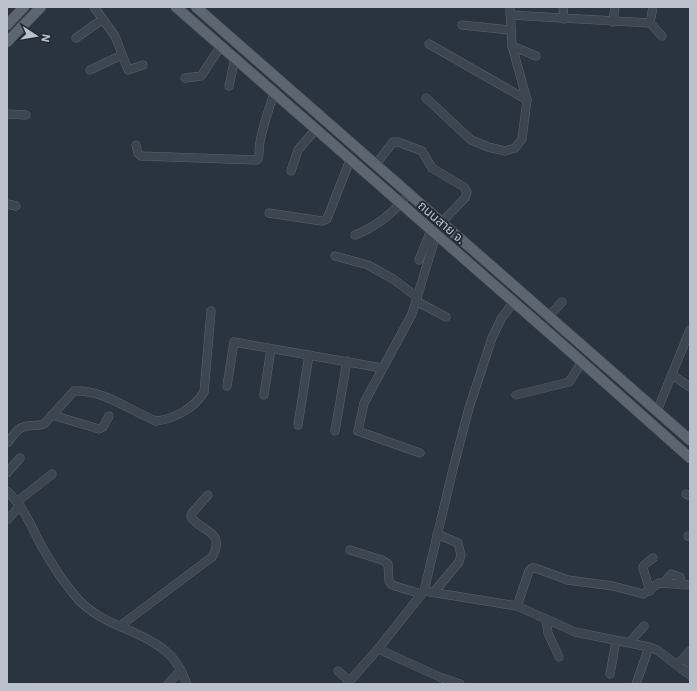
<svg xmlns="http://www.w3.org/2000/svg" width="697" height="691" font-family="Roboto,'Noto Sans Thai',sans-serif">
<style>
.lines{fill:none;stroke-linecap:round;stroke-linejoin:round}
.minor-casing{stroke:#5b636e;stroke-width:9}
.major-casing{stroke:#4a515d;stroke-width:11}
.minor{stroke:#3d4550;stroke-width:8}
.major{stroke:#5c6570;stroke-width:10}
.labels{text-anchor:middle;stroke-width:4;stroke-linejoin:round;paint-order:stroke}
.street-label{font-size:13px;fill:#bac1ca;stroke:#222a36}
</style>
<rect width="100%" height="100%" fill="#293440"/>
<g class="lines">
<defs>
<g id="minor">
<polyline points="94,7 115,36 128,70 143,65"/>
<polyline points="563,7 564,19"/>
<polyline points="510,15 650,23 653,7"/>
<polyline points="613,22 615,7"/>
<polyline points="650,23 662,36"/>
<polyline points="462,25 510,30"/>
<polyline points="76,38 103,19"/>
<polyline points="429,44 527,100"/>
<polyline points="512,46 536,56"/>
<polyline points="90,70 122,55"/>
<polyline points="185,78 201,76 221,46"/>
<polyline points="229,86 235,58"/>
<polyline points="426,98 471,140 488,147 505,151 515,148 522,139 527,100 512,46 510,7"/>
<polyline points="7,114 26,115"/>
<path d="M136 145 138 153 141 156 257 160C261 155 258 148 260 142 263 125 269 109 274 93"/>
<polyline points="376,164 393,142 398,142 422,151 432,168 464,187 467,192 465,198 442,222"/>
<polyline points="291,171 298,150 316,129"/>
<polyline points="7,204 16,206"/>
<polyline points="269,213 322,221 327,219 350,160"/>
<path d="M355 235C378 226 394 213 409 193"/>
<polyline points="335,256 368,265 393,279 417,297"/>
<polyline points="419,260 431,230"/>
<polyline points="416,301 446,317"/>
<polyline points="549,316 562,302"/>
<polyline points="672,375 690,387"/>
<polyline points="227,386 234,342 382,368"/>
<polyline points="264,395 271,349"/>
<polyline points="516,395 569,382 582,362"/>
<polyline points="657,411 690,330"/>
<polyline points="52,415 99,429 103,427 109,416"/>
<polyline points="298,425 309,355"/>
<polyline points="335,431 347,361"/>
<path d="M7 443C13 436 18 427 27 426 34 425 38 426 44 424L74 391C103 389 130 411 156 421 175 419 194 408 204 392L211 311"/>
<polyline points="420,453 358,431 364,403 412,314 436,235"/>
<polyline points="7,473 20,458"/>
<path d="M7 491C23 506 31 526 41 545 51 563 64 583 77 598 102 627 143 629 170 655 178 663 183 674 187 684"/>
<polyline points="686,494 690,496"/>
<polyline points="18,501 52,474"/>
<polyline points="7,520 20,506"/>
<polyline points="688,536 690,537"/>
<polyline points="350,550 382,560 388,564 389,581 392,585 421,594"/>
<polyline points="664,583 671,574 680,577 682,585"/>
<polyline points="424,591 517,606 575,632 649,647 657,650 690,675"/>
<polyline points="650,591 643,568 644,565 653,558"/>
<polyline points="434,592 459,562 461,555 458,543 437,534"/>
<polyline points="517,606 529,571 532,568 535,568 568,580 613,586 643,594 659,583 690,585"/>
<polyline points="546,619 548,633 559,657"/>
<path d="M120 626 212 557C226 531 203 533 191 517L192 513 208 495"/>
<polyline points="629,643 644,626"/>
<polyline points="378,649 442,678 460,684"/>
<polyline points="683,659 690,663"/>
<polyline points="677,665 690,651"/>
<polyline points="338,671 349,681"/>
<polyline points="610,674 616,641"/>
<polyline points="168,684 181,670"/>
<polyline points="347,684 378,649 424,591 453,469 469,408 492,338 501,319 513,303"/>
<polyline points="636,684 649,647"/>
</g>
<g id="major">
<polyline points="176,7 564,346 690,458"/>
<polyline points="196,7 690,440"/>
<polyline points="7,25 24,7"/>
<polyline points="7,42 41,7"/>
</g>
</defs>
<!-- minor casing -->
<use href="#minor" class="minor-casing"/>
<!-- major casing -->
<use href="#major" class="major-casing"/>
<!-- minor -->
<use href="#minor" class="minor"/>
<!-- major -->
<use href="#major" class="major"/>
</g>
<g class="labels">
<!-- street labels -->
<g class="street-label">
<text transform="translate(442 222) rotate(41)" y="5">ถนนสาย จ.</text>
</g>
</g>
<!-- border -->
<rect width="697" height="691" fill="none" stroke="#bac1ca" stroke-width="16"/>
<!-- north arrow -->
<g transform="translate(36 36) rotate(102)" stroke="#222a36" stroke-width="3" paint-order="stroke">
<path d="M0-3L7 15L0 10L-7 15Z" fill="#bac1ca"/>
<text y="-6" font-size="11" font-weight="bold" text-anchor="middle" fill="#bac1ca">N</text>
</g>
</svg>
